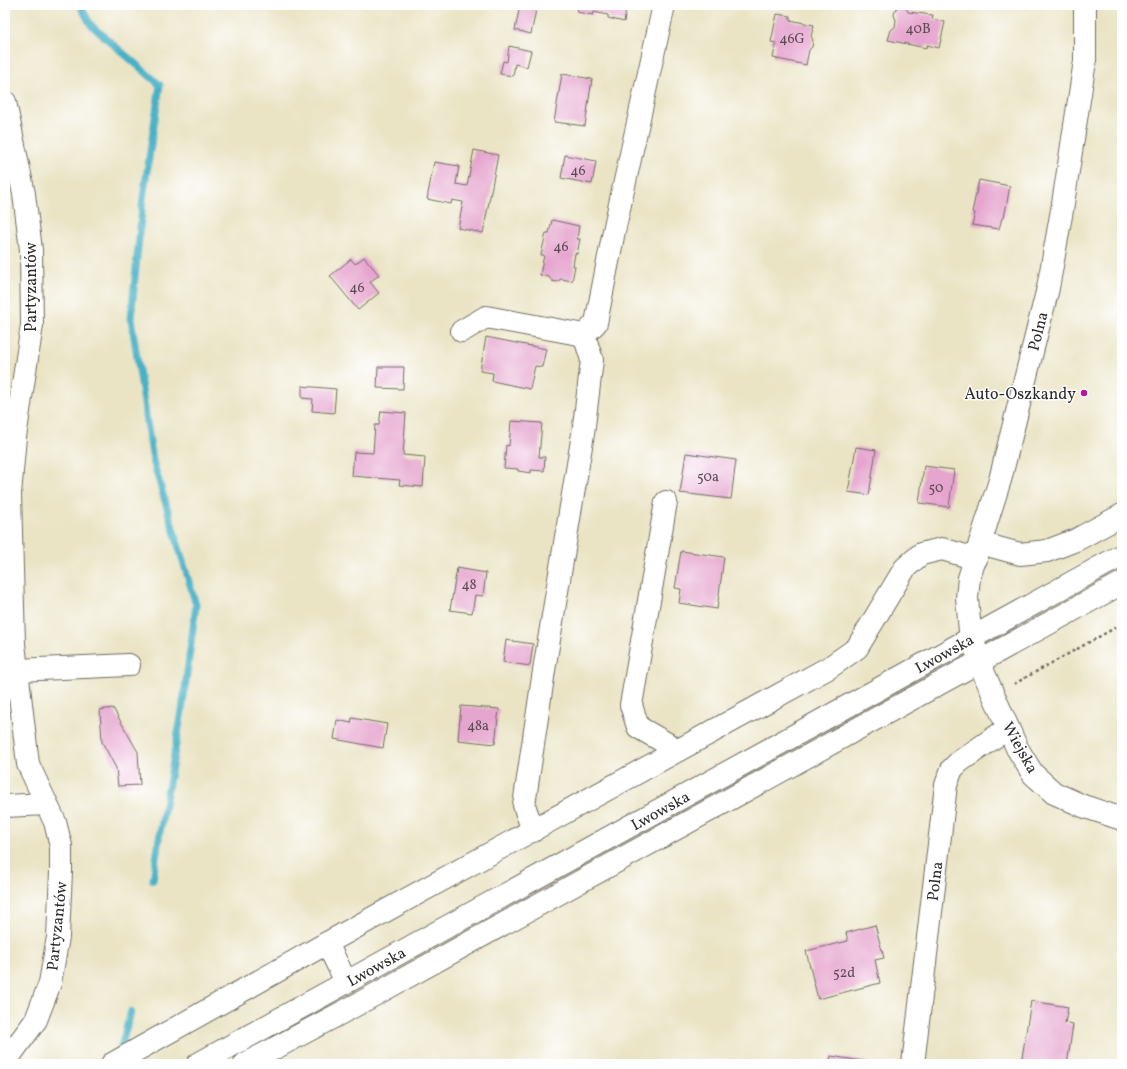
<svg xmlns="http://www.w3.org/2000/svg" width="1127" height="1069" font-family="Vollkorn,serif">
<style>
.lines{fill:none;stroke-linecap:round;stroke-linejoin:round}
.stream{stroke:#47b1c6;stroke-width:7}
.building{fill:#e6a5cf}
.minor-casing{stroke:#6e6c61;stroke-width:24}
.major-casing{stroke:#6e6c61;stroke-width:24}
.path{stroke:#6e6c61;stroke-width:2.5;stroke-dasharray:3 3;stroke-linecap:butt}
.minor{stroke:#fff;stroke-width:22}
.major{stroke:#fff;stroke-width:22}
.poi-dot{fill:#b5179e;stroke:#fff;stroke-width:1.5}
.labels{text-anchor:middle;stroke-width:3;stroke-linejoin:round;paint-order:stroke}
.number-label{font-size:14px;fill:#5a4a54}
.street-label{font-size:16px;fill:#2b2b2b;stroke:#fff}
.poi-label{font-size:16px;fill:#2b2b2b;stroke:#fff;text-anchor:end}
</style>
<rect width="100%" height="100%" fill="#fff"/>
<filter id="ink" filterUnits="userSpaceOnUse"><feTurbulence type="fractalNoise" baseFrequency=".025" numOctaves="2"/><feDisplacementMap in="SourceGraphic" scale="8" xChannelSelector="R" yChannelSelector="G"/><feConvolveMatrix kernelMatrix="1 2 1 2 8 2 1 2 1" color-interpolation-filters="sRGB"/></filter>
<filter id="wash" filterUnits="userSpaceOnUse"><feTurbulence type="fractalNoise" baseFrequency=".012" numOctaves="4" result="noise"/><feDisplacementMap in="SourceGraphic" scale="16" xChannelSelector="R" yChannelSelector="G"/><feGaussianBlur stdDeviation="0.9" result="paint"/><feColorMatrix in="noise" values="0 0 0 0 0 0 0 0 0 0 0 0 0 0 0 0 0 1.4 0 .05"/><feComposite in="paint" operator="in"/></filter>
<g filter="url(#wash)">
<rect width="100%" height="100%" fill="#eae4c5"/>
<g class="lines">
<!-- stream -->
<g class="stream">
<polyline points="80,5 91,25 160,85 143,198 131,318 153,461 196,605 182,711 159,838 153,880"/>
<polyline points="119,1054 131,1011"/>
</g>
</g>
<g id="blocks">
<!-- building -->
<g class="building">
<polygon points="520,5 537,5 531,34 515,30"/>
<polygon points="579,5 627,5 624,22 608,18 608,15 594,12 593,15 577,12"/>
<polygon points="899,6 906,8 908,12 933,15 932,19 945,22 939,48 927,45 926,48 888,40 891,30 895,27 896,20 894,15 895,10"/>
<polygon points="777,14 790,16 790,20 814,25 811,36 813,40 812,47 809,50 806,65 773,58 776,43 771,42"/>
<polygon points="509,46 531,51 527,67 515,64 513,76 500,74 503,61 507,62"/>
<polygon points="562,74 592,79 585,126 554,122"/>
<polygon points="474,150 498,155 483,233 458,228 463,202 452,200 451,204 427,199 434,162 459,166 456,184 467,186"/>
<polygon points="565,155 596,161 592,184 561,178"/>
<polygon points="979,180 1010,186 1004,218 1002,218 999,229 972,225 975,213 972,212"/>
<polygon points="552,220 579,226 577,239 580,239 577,254 575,253 573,266 575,266 572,281 561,279 556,282 552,281 549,277 540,275 544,255 541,255 546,233 549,233"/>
<polygon points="364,257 379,275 370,282 379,293 358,310 330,276 351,259 355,264"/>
<polygon points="486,337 546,349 542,367 535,366 530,389 492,381 493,373 480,371"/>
<polygon points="378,367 404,367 403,389 377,388"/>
<polygon points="302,386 336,389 334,413 312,411 313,399 302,398"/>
<polygon points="381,411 406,413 403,455 425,457 423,487 399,485 400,480 352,476 354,452 373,453 375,425 379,425"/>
<polygon points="511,421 542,423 539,457 545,457 544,471 531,470 531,473 518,471 518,469 504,468 506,445 509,446"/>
<polygon points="856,447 876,450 869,495 848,492"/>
<polygon points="686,453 736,460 731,499 680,493"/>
<polygon points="924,466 954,470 949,507 919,503"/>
<polygon points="681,551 724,557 717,609 679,603 681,589 675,588"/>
<polygon points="457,568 486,573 483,596 475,595 472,613 450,610"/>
<polygon points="506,640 533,644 530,666 503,662"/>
<polygon points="461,706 499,709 495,744 458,740"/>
<polygon points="113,708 138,752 140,785 118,786 116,768 102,742 100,710"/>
<polygon points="352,718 387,724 383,748 334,739 337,720 351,723"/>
<polygon points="875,925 884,958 875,960 880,983 818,999 806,951 848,941 846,933"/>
<polygon points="1031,1001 1068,1007 1065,1023 1073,1025 1067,1064 1021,1064"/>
<polygon points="831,1056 868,1062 868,1064 829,1064"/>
</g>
</g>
</g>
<g filter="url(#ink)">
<use href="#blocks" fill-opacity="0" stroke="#6e6c61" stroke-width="1"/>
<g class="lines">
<defs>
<g id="minor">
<polyline points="1085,5 1085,61 1062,210 1048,288 1000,480 969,578 967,598 970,631 982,669 1017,748 1033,774 1054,793 1083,806 1122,819"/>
<polyline points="5,102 24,194 31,250 32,325 15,437 10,494 14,644 28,764 55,822 61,846 61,872 58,937 50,983 36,1020 5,1062"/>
<polyline points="462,331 486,317 584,335 596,323 614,231 664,5"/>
<polyline points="666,502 631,705 638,727 678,750"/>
<polyline points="980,543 1020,554 1047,551 1076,540 1122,515"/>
<polyline points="17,670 129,665"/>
<polyline points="5,806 47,804"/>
<polyline points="533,831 524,805 545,664 583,434 592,360 584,335"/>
<polyline points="327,943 346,982"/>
<polyline points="112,1064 327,943 830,667 857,648 905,568 921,554 942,549 976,559"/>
<polyline points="913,1064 946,785 952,769 959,762 1008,728"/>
</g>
<g id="major">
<polyline points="198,1064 1122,555"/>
<polyline points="245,1064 358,1004 1122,583"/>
</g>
</defs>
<!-- minor casing -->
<use href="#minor" class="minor-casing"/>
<!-- major casing -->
<use href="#major" class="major-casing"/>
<!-- path -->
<polyline class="path" points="1014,684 1122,624"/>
<!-- minor -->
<use href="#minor" class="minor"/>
<!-- major -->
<use href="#major" class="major"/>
</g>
</g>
<!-- markers -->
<circle class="poi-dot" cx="1084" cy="393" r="4"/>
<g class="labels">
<!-- number labels -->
<g class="number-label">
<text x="918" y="33">40B</text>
<text x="792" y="43">46G</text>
<text x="578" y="175">46</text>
<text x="561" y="251">46</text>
<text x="357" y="292">46</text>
<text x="708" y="481">50a</text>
<text x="936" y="492">50</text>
<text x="469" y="589">48</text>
<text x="478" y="730">48a</text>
<text x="844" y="977">52d</text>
</g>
<!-- street labels -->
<g class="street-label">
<text transform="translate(30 287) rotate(-90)" y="6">Partyzantów</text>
<text transform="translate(1037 331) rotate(-76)" y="6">Polna</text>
<text transform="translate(944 653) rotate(-29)" y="6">Lwowska</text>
<text transform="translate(1021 747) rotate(61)" y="6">Wiejska</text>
<text transform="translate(660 810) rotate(-29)" y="6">Lwowska</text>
<text transform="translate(934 881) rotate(-83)" y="6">Polna</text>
<text transform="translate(56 926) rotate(-84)" y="6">Partyzantów</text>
<text transform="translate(376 966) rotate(-29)" y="6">Lwowska</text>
</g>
<!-- poi labels -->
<g class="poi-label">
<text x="1076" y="399">Auto-Oszkandy</text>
</g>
</g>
<!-- margin -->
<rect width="1127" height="1069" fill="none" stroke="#fff" stroke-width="20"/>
</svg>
